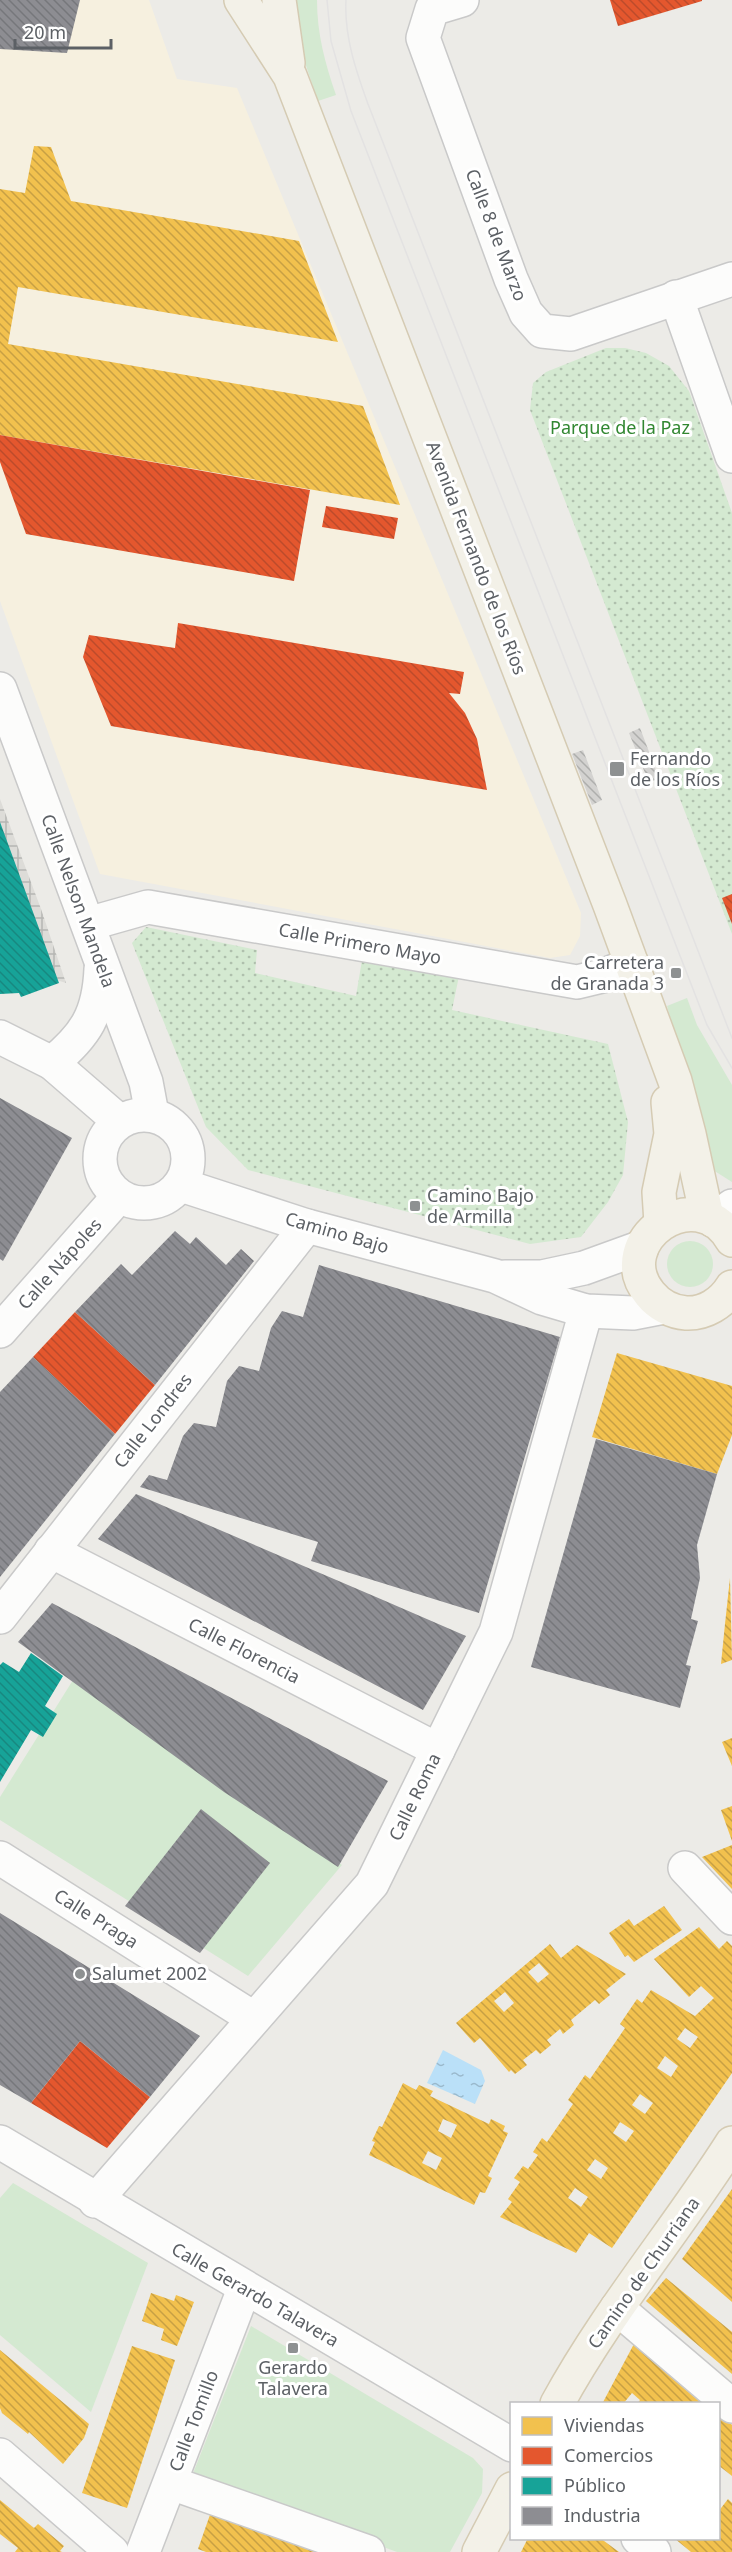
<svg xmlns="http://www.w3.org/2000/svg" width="732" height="2552" font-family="'Noto Sans',sans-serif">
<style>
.commercial{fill:#f6f0df}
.industrial{fill:url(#industrial-grid)}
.green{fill:#d4e9d1}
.park{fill:url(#park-dots)}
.water{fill:url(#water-ripples)}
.homes{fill:url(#homes-back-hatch);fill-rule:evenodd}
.shops{fill:url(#shops-back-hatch)}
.public{fill:url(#public-back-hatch)}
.industry{fill:url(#industry-back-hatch)}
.building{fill:url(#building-back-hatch)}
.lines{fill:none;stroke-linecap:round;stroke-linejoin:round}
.minor-casing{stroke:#c9c9c9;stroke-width:36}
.major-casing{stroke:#d5cbb3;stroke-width:36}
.minor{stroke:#fcfcfb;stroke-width:33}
.major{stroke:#f3f1e8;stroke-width:33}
.tram{stroke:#e3e2e2;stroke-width:1.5}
.poi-dot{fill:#8e9192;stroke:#fff;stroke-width:2}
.labels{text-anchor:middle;stroke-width:6;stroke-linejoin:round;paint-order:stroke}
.street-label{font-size:18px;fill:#5c6065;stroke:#fff}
.park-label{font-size:18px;fill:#318731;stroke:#fff}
.poi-label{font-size:18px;fill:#5c6065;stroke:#fff;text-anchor:start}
</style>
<defs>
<pattern id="industrial-grid" width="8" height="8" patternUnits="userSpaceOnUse" patternTransform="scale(1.5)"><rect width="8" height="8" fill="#dddcd8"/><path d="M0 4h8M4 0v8" fill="none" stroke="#b6b6b3"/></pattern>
<pattern id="park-dots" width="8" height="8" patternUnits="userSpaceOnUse" patternTransform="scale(1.5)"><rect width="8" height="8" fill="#d4e9d1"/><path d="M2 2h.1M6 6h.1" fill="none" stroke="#afc0ad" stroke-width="1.8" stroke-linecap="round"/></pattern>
<pattern id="water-ripples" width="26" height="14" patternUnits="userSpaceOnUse" patternTransform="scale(1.5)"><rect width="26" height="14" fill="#bae0f8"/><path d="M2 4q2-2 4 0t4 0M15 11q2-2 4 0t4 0" fill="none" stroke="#9ab9cc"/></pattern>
<pattern id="homes-back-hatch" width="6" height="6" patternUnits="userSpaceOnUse" patternTransform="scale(1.5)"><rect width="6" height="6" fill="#f2c14e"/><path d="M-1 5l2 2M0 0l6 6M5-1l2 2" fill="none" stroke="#c7a044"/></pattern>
<pattern id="shops-back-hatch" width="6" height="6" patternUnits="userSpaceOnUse" patternTransform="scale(1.5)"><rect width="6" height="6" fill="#e4572e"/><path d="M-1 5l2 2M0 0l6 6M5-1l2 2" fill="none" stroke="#bc4b2b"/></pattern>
<pattern id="public-back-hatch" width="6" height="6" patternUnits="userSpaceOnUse" patternTransform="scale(1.5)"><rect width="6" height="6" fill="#17a398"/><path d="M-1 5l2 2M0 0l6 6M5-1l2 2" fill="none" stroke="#188880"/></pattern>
<pattern id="industry-back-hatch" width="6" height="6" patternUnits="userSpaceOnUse" patternTransform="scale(1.5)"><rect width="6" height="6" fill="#8d8d92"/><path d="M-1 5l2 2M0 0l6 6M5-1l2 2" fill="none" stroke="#76777b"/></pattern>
<pattern id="building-back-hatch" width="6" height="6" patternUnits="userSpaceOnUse" patternTransform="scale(1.5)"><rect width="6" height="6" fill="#d3d2d0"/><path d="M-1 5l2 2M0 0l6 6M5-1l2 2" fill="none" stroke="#aeaeac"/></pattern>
</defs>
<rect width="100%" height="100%" fill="#ecebe7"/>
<!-- commercial -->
<polygon class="commercial" points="0,0 149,0 177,79 237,88 581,913 580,936 570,955 550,958 100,874 0,601"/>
<!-- industrial -->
<polygon class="industrial" points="0,799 41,909 66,983 47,977 0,981"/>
<!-- green -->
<g class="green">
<path d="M291 0H317C317 34 325 63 336 95L318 101 297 39Z"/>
<polygon points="687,998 697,1025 732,1085 732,1182 713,1170 667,1006"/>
<circle cx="690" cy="1264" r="23"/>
<polygon points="73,1680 342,1865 248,1976 0,1820 0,1797"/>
<polygon points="13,2183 148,2263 91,2412 0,2335 0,2198"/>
<polygon points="251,2326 473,2458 483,2469 482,2493 450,2552 397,2552 192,2476"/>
</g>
<!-- park -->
<g class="park">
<polygon points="606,348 625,348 646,353 669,366 689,391 732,513 732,934 530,410 533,383 546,372"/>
<polygon points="146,927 257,950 255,973 356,996 362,960 459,976 452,1010 608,1044 628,1122 623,1175 608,1202 581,1237 530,1244 248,1170 206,1127 132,943"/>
</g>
<!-- water -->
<polygon class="water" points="443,2050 481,2070 485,2081 475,2104 427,2083"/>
<!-- homes -->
<g class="homes">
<polygon points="34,146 51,147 71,201 299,241 338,342 18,287 8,344 363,406 400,505 0,435 0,189 25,193"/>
<polygon points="617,1353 732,1386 732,1435 717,1474 592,1437"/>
<polygon points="730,1578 732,1660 721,1664 725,1624"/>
<polygon points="732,1738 732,1766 722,1742"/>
<polygon points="732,1806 732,1841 721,1810"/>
<polygon points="732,1845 732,1889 702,1857"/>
<polygon points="664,1906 682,1930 634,1962 628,1955 625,1957 609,1933 629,1919 634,1926"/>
<path d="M699 1927 719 1949 727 1941 732 1946V2073L612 2248 589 2233 576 2253 500 2217 512 2202 508 2199 520 2182 514 2178 523 2166 528 2169 538 2155 533 2152 542 2138 547 2142 573 2104 568 2100 585 2075 590 2079 625 2028 620 2024 637 1999 642 2003 651 1990 695 2016 714 1998 701 1986 689 1997 654 1959ZM685 2028 698 2037 690 2048 677 2039ZM665 2056 678 2066 671 2077 657 2068ZM640 2094 653 2103 645 2114 632 2105ZM620 2122 634 2131 626 2142 613 2133ZM595 2159 608 2168 601 2179 587 2170ZM575 2188 588 2197 581 2207 568 2198Z"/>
<path d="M550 1944 561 1958 577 1945 626 1974 606 1990 610 1995 599 2004 595 2000 571 2020 574 2025 563 2034 560 2029 547 2040 551 2045 540 2054 536 2050 523 2060 527 2065 515 2074 511 2070 509 2072 480 2038 474 2043 456 2023ZM539 1963 549 1974 538 1983 528 1972ZM505 1992 514 2003 504 2012 494 2001Z"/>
<path d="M403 2083 416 2090 419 2085 433 2091 430 2096 489 2124 491 2119 505 2126 503 2131 508 2133 488 2176 492 2178 485 2193 480 2192 474 2205 369 2155 375 2142 372 2141 379 2126 382 2127ZM443 2119 457 2125 451 2138 438 2131ZM428 2151 442 2158 436 2170 422 2163Z"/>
<polygon points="732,2189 732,2302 682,2259"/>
<polygon points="666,2278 732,2332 732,2374 646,2301"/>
<polygon points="151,2293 174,2301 176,2295 194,2302 177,2346 161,2340 164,2329 142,2321"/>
<polygon points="635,2342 707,2404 637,2404 640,2400 632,2393 623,2404 602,2404"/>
<polygon points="132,2346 175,2360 127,2508 82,2493"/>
<polygon points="0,2350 89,2424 84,2438 63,2464 29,2432 28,2434 2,2413 0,2408"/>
<polygon points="718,2413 732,2425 732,2476 718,2465"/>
<polygon points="728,2499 732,2503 732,2552 691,2552 674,2538 718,2538 718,2512"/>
<polygon points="0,2500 34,2528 38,2524 64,2546 60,2551 62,2552 15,2552 18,2548 0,2534"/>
<polygon points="212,2509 326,2552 206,2552 198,2549"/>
<polygon points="528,2538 600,2538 619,2552 521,2552"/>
</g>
<!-- shops -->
<g class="shops">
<polygon points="610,0 702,0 702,1 618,26"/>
<polygon points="0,435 310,490 294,581 26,534 0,462"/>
<polygon points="326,506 398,518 394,539 322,527"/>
<polygon points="178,623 464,672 460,694 449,693 465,713 477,739 487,790 111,726 83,657 89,635 175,648"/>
<polygon points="732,894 732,924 722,898"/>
<polygon points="75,1312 155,1385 115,1434 33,1357"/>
<polygon points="80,2041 150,2097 107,2148 31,2103"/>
</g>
<!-- public -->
<g class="public">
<polygon points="0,822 59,983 21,997 19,993 0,994"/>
<polygon points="31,1653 63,1676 45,1706 57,1714 43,1737 31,1730 0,1782 0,1665 3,1662 19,1672"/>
</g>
<!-- industry -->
<g class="industry">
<polygon points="0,0 80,0 67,53 0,49"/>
<polygon points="0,1098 72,1138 3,1261 0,1259"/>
<polygon points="175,1231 190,1244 196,1237 226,1265 241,1249 254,1261 155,1385 75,1312 121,1264 132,1275"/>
<polygon points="319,1265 560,1337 479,1613 311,1561 318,1542 140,1487 149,1475 167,1480 183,1436 194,1423 216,1427 227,1381 239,1366 259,1371 271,1328 282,1311 303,1317"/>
<polygon points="33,1357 115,1434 0,1577 0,1392"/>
<polygon points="596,1439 717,1474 697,1545 700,1578 691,1619 698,1621 686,1665 691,1666 680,1708 531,1667"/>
<polygon points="136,1494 383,1600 466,1636 423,1710 98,1539"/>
<polygon points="52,1603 388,1781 338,1867 224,1792 18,1642"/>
<polygon points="201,1809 270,1863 200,1953 125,1906"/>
<polygon points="0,1913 200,2036 150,2097 80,2041 31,2103 0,2085"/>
</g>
<!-- building -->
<g class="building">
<polygon points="640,728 659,778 649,783 629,733"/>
<polygon points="583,750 602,800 592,805 572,754"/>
</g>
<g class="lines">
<defs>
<g id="minor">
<polyline points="462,0 432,9 423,38 511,279 526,313 542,331 571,334 732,279"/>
<polyline points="676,297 732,456"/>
<polyline points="0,689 146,1082 152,1114"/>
<polyline points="88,924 148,907 577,982 602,976 632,964"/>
<polyline points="0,1037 52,1063 119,1121"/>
<path d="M52 1063C86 1035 99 1014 101 969"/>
<circle cx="144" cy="1159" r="44"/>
<polyline points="181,1185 307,1226 495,1276 542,1298 586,1311 633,1313 664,1307"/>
<polyline points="713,1220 732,1206"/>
<polyline points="505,1277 542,1277 584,1268 642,1247"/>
<polyline points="0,1331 119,1196"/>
<polyline points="51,1551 438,1750"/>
<polyline points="0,1617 307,1226"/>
<polyline points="0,1858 253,2018"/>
<polyline points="685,1868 732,1918"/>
<polyline points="0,2142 512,2445"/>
<polyline points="95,2201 372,1884 496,1632 586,1311"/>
<polyline points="617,2308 732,2406"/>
<polyline points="0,2455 112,2552"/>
<polyline points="171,2483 368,2552"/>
<polyline points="638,2538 654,2552"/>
<polyline points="143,2552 244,2289"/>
</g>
<g id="major">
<polyline points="241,0 290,76 610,905 675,1081 689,1134 707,1217"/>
<polyline points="279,0 288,63"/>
<polyline points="661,1223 659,1192 671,1134 668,1102"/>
<path d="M732 1240C696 1178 607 1242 650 1294 659 1305 672 1312 686 1313 705 1314 722 1303 732 1287"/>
<path d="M557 2404C607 2312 676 2231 732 2143"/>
<polyline points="479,2552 512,2489"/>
</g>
</defs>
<!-- minor casing -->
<use href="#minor" class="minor-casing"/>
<!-- major casing -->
<use href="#major" class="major-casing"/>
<!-- minor -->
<use href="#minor" class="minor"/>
<!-- major -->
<use href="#major" class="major"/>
<!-- tram -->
<g class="tram">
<polyline points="327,0 331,41 351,111 707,1025 732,1068"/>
<path d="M346 0C344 36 356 71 368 104L732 1038"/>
</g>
</g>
<!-- markers -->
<g class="poi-dot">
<rect x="609" y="761" width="16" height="16" rx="3"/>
<rect x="670" y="967" width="12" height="12" rx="3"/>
<rect x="409" y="1200" width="12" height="12" rx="3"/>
<circle cx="80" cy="1974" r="6"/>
<rect x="287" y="2342" width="12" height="12" rx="3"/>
</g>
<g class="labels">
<!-- street labels -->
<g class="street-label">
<text transform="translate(496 235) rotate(69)" y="6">Calle 8 de Marzo</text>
<text transform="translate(476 558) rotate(69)" y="6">Avenida Fernando de los Ríos</text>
<text transform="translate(78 901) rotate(70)" y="6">Calle Nelson Mandela</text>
<text transform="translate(360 944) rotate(10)" y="6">Calle Primero Mayo</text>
<text transform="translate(337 1233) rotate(16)" y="6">Camino Bajo</text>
<text transform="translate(60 1264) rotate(-48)" y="6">Calle Nápoles</text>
<text transform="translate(153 1421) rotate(-52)" y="6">Calle Londres</text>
<text transform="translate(244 1651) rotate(27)" y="6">Calle Florencia</text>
<text transform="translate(415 1797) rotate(-64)" y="6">Calle Roma</text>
<text transform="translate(96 1919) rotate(32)" y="6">Calle Praga</text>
<text transform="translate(644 2273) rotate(-55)" y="6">Camino de Churriana</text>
<text transform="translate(255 2295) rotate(30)" y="6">Calle Gerardo Talavera</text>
<text transform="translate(194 2421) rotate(-69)" y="6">Calle Tomillo</text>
</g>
<!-- park labels -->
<g class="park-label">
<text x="620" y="434">Parque de la Paz</text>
</g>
<!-- poi labels -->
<g class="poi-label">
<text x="630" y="765">Fernando<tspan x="630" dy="21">de los Ríos</tspan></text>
<text x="664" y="969" text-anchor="end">Carretera<tspan x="664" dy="21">de Granada 3</tspan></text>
<text x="427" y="1202">Camino Bajo<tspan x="427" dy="21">de Armilla</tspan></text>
<text x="92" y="1980">Salumet 2002</text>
<text x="293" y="2374" text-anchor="middle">Gerardo<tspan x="293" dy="21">Talavera</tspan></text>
</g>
</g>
<!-- legend -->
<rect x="510" y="2402" width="210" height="138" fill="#ffffff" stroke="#bebfc1" stroke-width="1.5"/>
<rect x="522" y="2417" width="30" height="18" fill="#f2c14e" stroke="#bebfc1" stroke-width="1.5"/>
<text x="564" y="2432" font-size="18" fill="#5c6065">Viviendas</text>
<rect x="522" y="2447" width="30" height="18" fill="#e4572e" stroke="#bebfc1" stroke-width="1.5"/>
<text x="564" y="2462" font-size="18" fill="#5c6065">Comercios</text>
<rect x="522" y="2477" width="30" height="18" fill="#17a398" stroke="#bebfc1" stroke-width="1.5"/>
<text x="564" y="2492" font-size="18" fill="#5c6065">Público</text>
<rect x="522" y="2507" width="30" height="18" fill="#8d8d92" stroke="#bebfc1" stroke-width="1.5"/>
<text x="564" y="2522" font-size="18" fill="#5c6065">Industria</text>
<!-- scale -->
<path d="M15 39v9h96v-9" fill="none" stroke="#5c6065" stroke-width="3"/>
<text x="24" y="39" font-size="18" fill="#5c6065" stroke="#ffffff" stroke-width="4.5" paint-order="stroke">20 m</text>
</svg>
